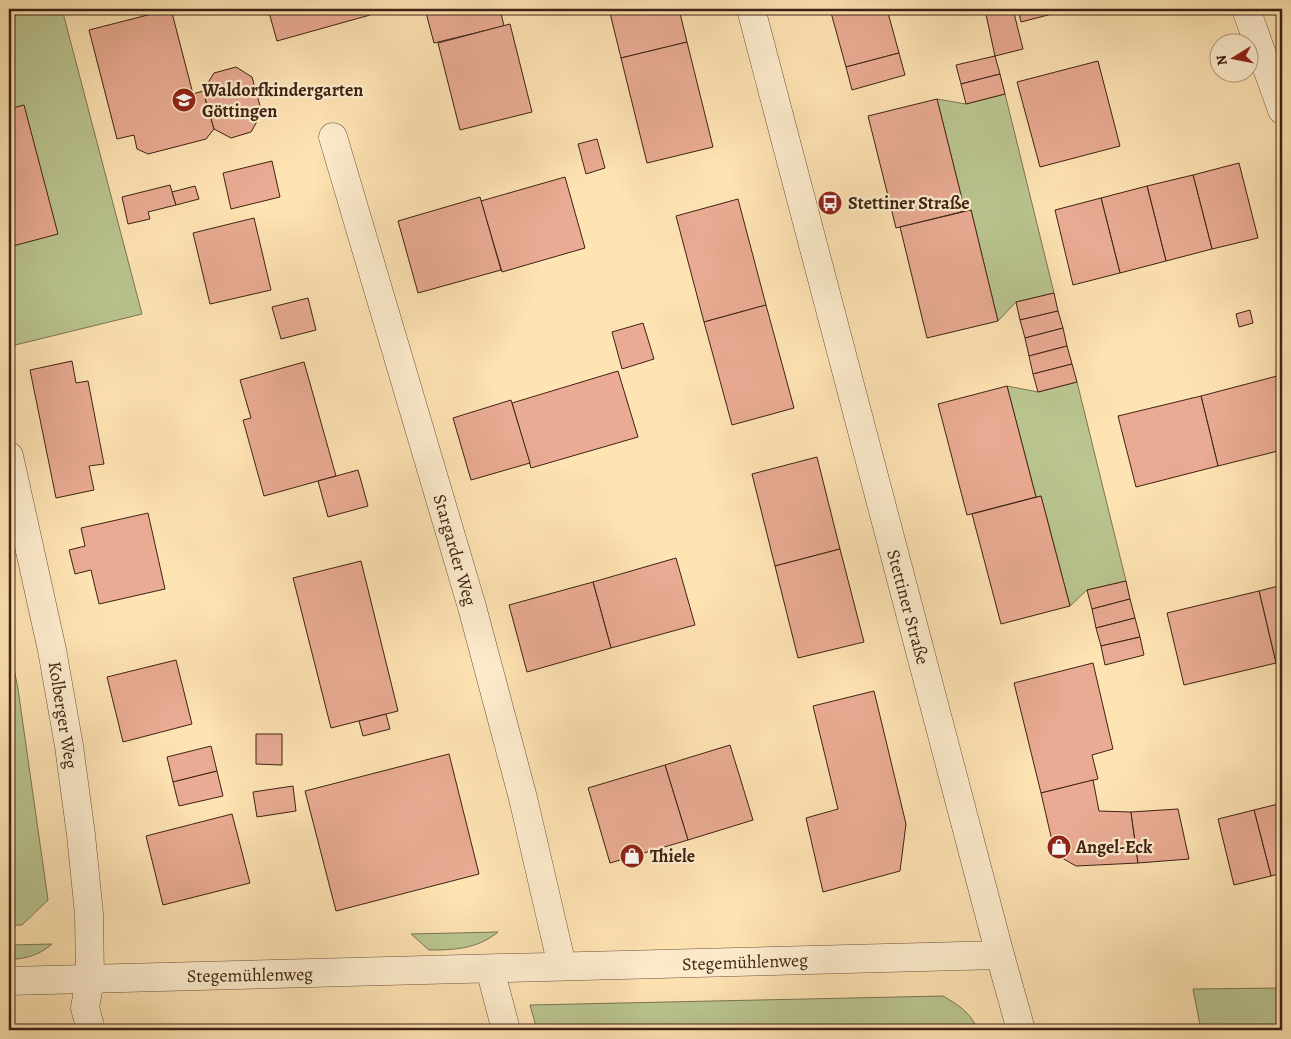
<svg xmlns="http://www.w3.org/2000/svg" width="1291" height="1039" font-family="Alegreya,serif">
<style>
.green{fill:#bac590;stroke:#7c7452}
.building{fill:#e9ab93;stroke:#3e2214}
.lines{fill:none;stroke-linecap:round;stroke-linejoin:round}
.minor-casing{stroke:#6e523c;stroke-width:29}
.minor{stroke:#feedce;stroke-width:28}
.labels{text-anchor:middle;stroke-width:4.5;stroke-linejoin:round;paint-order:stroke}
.poi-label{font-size:18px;font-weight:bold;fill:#3e2214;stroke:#feedce;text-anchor:start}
.street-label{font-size:18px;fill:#3e2214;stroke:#feedce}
</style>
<rect width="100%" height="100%" fill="#fee3b3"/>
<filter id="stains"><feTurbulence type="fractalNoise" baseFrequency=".004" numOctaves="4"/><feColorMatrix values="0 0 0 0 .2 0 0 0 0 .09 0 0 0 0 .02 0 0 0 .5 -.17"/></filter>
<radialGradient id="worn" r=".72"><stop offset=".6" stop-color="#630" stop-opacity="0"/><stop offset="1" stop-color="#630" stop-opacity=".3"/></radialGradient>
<!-- green -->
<g class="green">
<polygon points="9,9 62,9 142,314 11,346 9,337"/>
<polygon points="1005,94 1054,293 1016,302 998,321 971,210 965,211 937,99 966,104"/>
<polygon points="1077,382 1126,581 1087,590 1070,606 1041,496 1036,497 1007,386 1038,392"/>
<polygon points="9,643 18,689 48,900 22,925 9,925"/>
<path d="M498 932C477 949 455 950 429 950L411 934Z"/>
<path d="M52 944C38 956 27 958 9 960V945Z"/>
<polygon points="1282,988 1282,1030 1201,1030 1193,989"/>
<path d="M943 996C957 1004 973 1014 977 1030H537L530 1005Z"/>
</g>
<!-- building -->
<g class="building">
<polygon points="171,9 193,94 203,91 214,129 206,139 148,154 137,149 134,135 117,139 89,30"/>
<polygon points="268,9 369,9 370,15 277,41"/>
<polygon points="425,9 500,9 504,26 434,43"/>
<polygon points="609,9 679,9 687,42 621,58"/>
<polygon points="830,9 887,9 899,53 846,67"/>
<polygon points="990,9 1013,9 1023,49 995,56 985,10"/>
<polygon points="1018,9 1071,9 1021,22"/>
<polygon points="510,24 532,112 460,130 438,43"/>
<polygon points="687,42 713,147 647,163 621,58"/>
<polygon points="899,53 905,75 852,90 846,67"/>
<polygon points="995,56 1000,74 961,84 956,65"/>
<polygon points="1098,61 1120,146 1040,167 1017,82"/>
<polygon points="236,67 252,77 262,113 251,132 231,138 214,129 203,91 214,73"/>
<polygon points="1000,74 1005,94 966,104 961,84"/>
<polygon points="937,99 965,211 896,228 868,116"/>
<polygon points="24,105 58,234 9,247 9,109"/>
<polygon points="597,139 605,168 586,174 578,144"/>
<polygon points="272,161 280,197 231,209 223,173"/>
<polygon points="1239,163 1258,238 1212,249 1193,175"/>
<polygon points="1193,175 1212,249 1166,261 1147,186"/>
<polygon points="565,177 585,248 502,272 481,201"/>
<polygon points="170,185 176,205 148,212 150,219 128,224 122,197"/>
<polygon points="195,186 199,199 176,205 172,192"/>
<polygon points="1147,186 1166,261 1120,273 1101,198"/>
<polygon points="480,197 501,270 418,293 398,221"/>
<polygon points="1101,198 1120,273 1073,285 1055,210"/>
<polygon points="738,199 766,305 704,322 676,216"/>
<polygon points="971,210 998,321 927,338 900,227"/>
<polygon points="254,218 271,290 210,304 193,233"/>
<polygon points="1054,293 1058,311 1020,320 1016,302"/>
<polygon points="308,298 316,330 281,339 272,307"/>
<polygon points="766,305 794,408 732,425 704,322"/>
<polygon points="1250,310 1253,323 1239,327 1236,314"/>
<polygon points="1058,311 1063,328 1025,338 1020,320"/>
<polygon points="643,323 654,359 622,369 612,332"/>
<polygon points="1063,328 1067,346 1029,356 1025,338"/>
<polygon points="1067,346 1072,364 1033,374 1029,356"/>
<polygon points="72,361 76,383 88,381 104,464 89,466 94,490 56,498 30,370"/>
<polygon points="304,362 336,476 264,496 243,420 251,418 240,380"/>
<polygon points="1072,364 1077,382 1038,392 1033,374"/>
<polygon points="618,371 638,437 531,468 512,403"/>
<polygon points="1281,375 1282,381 1282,450 1218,466 1201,396"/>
<polygon points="1007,386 1036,497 967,515 938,404"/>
<polygon points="1201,396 1218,466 1136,487 1118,416"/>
<polygon points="511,400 530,463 471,480 453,418"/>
<polygon points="817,457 840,549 775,566 752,474"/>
<polygon points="358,470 368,506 328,517 318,481"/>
<polygon points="1041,496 1070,606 1001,624 972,514"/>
<polygon points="148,513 165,589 99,604 91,570 75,574 69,550 85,546 81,528"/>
<polygon points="840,549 864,642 798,658 775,566"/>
<polygon points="676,558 695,625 611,648 593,582"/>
<polygon points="361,561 398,711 331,728 293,578"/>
<polygon points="1126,581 1130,599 1092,609 1087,590"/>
<polygon points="593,582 611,648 527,672 509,605"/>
<polygon points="1282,585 1282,661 1276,663 1259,591"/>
<polygon points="1259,591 1276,663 1184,685 1167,613"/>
<polygon points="1130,599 1135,618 1096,628 1092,609"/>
<polygon points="1135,618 1140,637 1101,646 1096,628"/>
<polygon points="1140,637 1144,655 1105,665 1101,646"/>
<polygon points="176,660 192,724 123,742 107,677"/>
<polygon points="1093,663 1113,749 1092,755 1098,779 1041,793 1014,683"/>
<polygon points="874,691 906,824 900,871 823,892 806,818 838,809 813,706"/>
<polygon points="386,714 390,729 363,736 359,721"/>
<polygon points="256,734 282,734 282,765 256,764"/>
<polygon points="730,745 753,820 688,840 665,765"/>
<polygon points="211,746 217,771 173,782 167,757"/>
<polygon points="449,754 479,874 336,911 305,791"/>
<polygon points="665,765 688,840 610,863 588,788"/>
<polygon points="217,771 223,796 179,806 173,782"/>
<polygon points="1093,780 1099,811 1131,812 1138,863 1076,866 1055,854 1041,793"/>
<polygon points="293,786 296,811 257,817 253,792"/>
<polygon points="1282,803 1282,873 1271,876 1254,810"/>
<polygon points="1178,809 1189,859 1138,863 1131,812"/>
<polygon points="1254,810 1271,876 1234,885 1218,819"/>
<polygon points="232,814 250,883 163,905 146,836"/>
</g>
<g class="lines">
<defs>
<g id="minor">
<polyline points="751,9 1000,955 1021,1030"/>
<polyline points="1246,9 1282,110"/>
<polyline points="333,137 472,607 523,798 562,966"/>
<polyline points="9,456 52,650 69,746 81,835 89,914 90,979 85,1008 91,1030"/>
<polyline points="490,969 506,1030"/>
<polyline points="9,981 1000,955"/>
</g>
</defs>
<!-- minor casing -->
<use href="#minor" class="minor-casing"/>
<!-- minor -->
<use href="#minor" class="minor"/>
</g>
<!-- icons -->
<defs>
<symbol id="school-disc" viewBox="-11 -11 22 22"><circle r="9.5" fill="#8f2418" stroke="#feedce"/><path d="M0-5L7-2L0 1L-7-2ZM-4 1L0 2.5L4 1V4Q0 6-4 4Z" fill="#fff"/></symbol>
<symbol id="bus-disc" viewBox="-11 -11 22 22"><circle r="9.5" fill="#8f2418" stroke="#feedce"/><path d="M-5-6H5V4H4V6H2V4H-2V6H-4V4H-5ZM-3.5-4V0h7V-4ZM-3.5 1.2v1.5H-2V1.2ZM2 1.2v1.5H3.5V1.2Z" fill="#fff"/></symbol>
<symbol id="shop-disc" viewBox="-11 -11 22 22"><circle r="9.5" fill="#8f2418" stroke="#feedce"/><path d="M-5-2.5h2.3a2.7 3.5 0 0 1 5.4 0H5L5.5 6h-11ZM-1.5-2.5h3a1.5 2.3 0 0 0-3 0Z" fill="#fff"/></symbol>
</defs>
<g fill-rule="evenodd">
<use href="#school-disc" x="170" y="86" width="28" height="28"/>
<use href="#bus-disc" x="816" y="189" width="28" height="28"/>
<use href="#shop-disc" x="1045" y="833" width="28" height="28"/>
<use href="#shop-disc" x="618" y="842" width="28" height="28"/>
</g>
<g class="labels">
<!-- poi labels -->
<g class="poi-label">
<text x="202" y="96">Waldorfkindergarten<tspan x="202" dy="21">Göttingen</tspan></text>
<text x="848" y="209">Stettiner Straße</text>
<text x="1076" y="853">Angel-Eck</text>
<text x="650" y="862">Thiele</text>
</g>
<!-- street labels -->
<g class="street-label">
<text transform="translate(455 550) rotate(74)" y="6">Stargarder Weg</text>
<text transform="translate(908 607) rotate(75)" y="6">Stettiner Straße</text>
<text transform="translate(63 715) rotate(81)" y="6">Kolberger Weg</text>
<text transform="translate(745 962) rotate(-2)" y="6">Stegemühlenweg</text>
<text transform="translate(250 975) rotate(-1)" y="6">Stegemühlenweg</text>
</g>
</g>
<!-- margin -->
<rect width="1291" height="1039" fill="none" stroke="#fee3b3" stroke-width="30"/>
<rect x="10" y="10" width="1271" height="1019" fill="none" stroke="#3e2214" stroke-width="2.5"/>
<rect x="15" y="15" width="1261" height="1009" fill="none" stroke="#3e2214"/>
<!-- north arrow -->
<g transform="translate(1234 58) rotate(260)"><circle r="24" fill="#feedce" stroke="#b19c84"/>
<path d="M0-4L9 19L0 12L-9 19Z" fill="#8f2418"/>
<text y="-8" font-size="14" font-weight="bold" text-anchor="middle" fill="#3e2214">N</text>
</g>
<rect width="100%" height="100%" filter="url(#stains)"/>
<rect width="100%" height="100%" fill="url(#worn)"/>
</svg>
